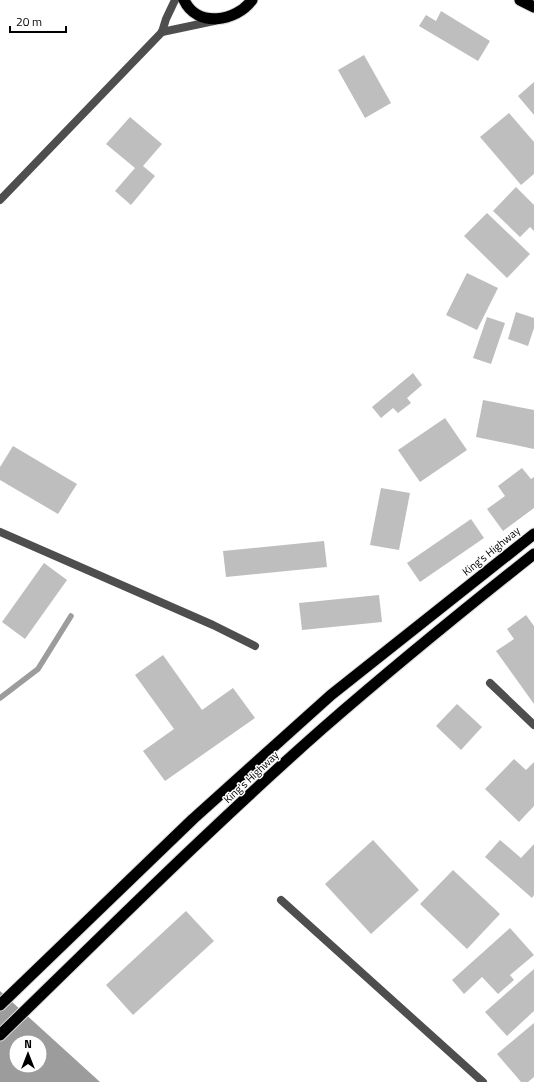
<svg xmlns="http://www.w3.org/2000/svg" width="534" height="1082" font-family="'Titillium Web',sans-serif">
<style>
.water{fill:#9c9c9c;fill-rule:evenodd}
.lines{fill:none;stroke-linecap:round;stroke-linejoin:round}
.stream{stroke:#9c9c9c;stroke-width:5.5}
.building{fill:#bebebe}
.trunk-casing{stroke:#dbdbdb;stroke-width:13}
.minor{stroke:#4e4e4e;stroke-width:8}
.tertiary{stroke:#4e4e4e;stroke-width:8}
.trunk{stroke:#000;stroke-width:11}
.labels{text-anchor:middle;stroke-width:3;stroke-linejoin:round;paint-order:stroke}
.street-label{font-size:11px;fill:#000;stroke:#fff}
</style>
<rect width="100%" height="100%" fill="#fff"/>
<!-- water -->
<path class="water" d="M0 991 100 1082H0ZM16 1042H40V1066H16Z"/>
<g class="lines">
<!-- stream -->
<polyline class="stream" points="0,698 38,669 71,616"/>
</g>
<!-- building -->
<g class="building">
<polygon points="441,11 490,41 478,61 419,26 426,15 436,21"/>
<polygon points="364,55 391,103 365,118 338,70"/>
<polygon points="534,82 534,115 518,96"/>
<polygon points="509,113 534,142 534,174 521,185 480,137"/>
<polygon points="130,117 162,144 143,166 155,176 131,205 115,191 135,168 106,144"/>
<polygon points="516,187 534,205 534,231 530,227 520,237 493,211"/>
<polygon points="487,213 530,254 507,278 464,236"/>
<polygon points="467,273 498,288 477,330 446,315"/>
<polygon points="516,312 534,318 534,328 528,346 508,339"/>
<polygon points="487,317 505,323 491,364 473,358"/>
<polygon points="413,373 422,385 407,398 411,403 398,413 393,408 381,418 372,407"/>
<polygon points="483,400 534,410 534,449 476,437"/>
<polygon points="445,418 467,450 420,482 398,450"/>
<polygon points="13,446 77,484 58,514 0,480 0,467"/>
<polygon points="522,468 531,479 534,477 534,508 503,531 487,509 505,496 498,486"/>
<polygon points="381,488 410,493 399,550 370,545"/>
<polygon points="471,519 484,538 420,582 407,563"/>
<polygon points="324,541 327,567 226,577 223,551"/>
<polygon points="44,563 67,580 25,639 2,622"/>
<polygon points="379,595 382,622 302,630 299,603"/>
<polygon points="526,615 534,626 534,704 496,651 514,639 507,629"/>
<polygon points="163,655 202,710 233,688 255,718 165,781 143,751 174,729 135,675"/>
<polygon points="457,704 482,727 461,750 436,726"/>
<polygon points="514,759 526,770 534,762 534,806 519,822 485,789"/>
<polygon points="373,840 419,890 371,934 325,884"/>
<polygon points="500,840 521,858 534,844 534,895 532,898 485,857"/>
<polygon points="453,870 500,914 467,949 420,904"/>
<polygon points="186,911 214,941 133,1015 106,985"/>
<polygon points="510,928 534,955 510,975 514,980 498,994 482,977 464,994 452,980"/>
<polygon points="534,969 534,1011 507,1036 485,1012"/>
<polygon points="534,1023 534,1077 528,1082 521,1082 497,1054"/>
</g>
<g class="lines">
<defs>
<g id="trunk">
<path d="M184 0C197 28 236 22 252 0"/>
<polyline points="520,0 534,7"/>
<polyline points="0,1005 193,819 331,695 534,534"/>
<path d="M0 1035C106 932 211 827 322 729 391 669 462 611 534 554"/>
</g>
</defs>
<!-- trunk casing -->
<use href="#trunk" class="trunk-casing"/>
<!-- minor -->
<g class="minor">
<polyline points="162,32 214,21"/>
<polyline points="0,200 162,32 166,19 175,0"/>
<polyline points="490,683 534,725"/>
<polyline points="281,900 483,1082"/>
</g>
<!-- tertiary -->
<polyline class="tertiary" points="0,532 213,625 255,646"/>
<!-- trunk -->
<use href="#trunk" class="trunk"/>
</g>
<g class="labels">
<!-- street labels -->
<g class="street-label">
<text transform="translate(491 551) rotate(-39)" y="4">King's Highway</text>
<text transform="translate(251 777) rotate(-43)" y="4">King's Highway</text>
</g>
</g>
<!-- north arrow -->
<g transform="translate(28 1054)"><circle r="19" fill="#ffffff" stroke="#999999"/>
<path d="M0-3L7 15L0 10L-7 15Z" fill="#000000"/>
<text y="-6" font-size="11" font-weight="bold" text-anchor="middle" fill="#000000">N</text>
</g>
<!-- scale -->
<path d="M10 26v6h56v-6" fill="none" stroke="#000000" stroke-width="2"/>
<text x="16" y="26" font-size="12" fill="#000000" stroke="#ffffff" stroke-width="3" paint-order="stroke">20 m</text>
</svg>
